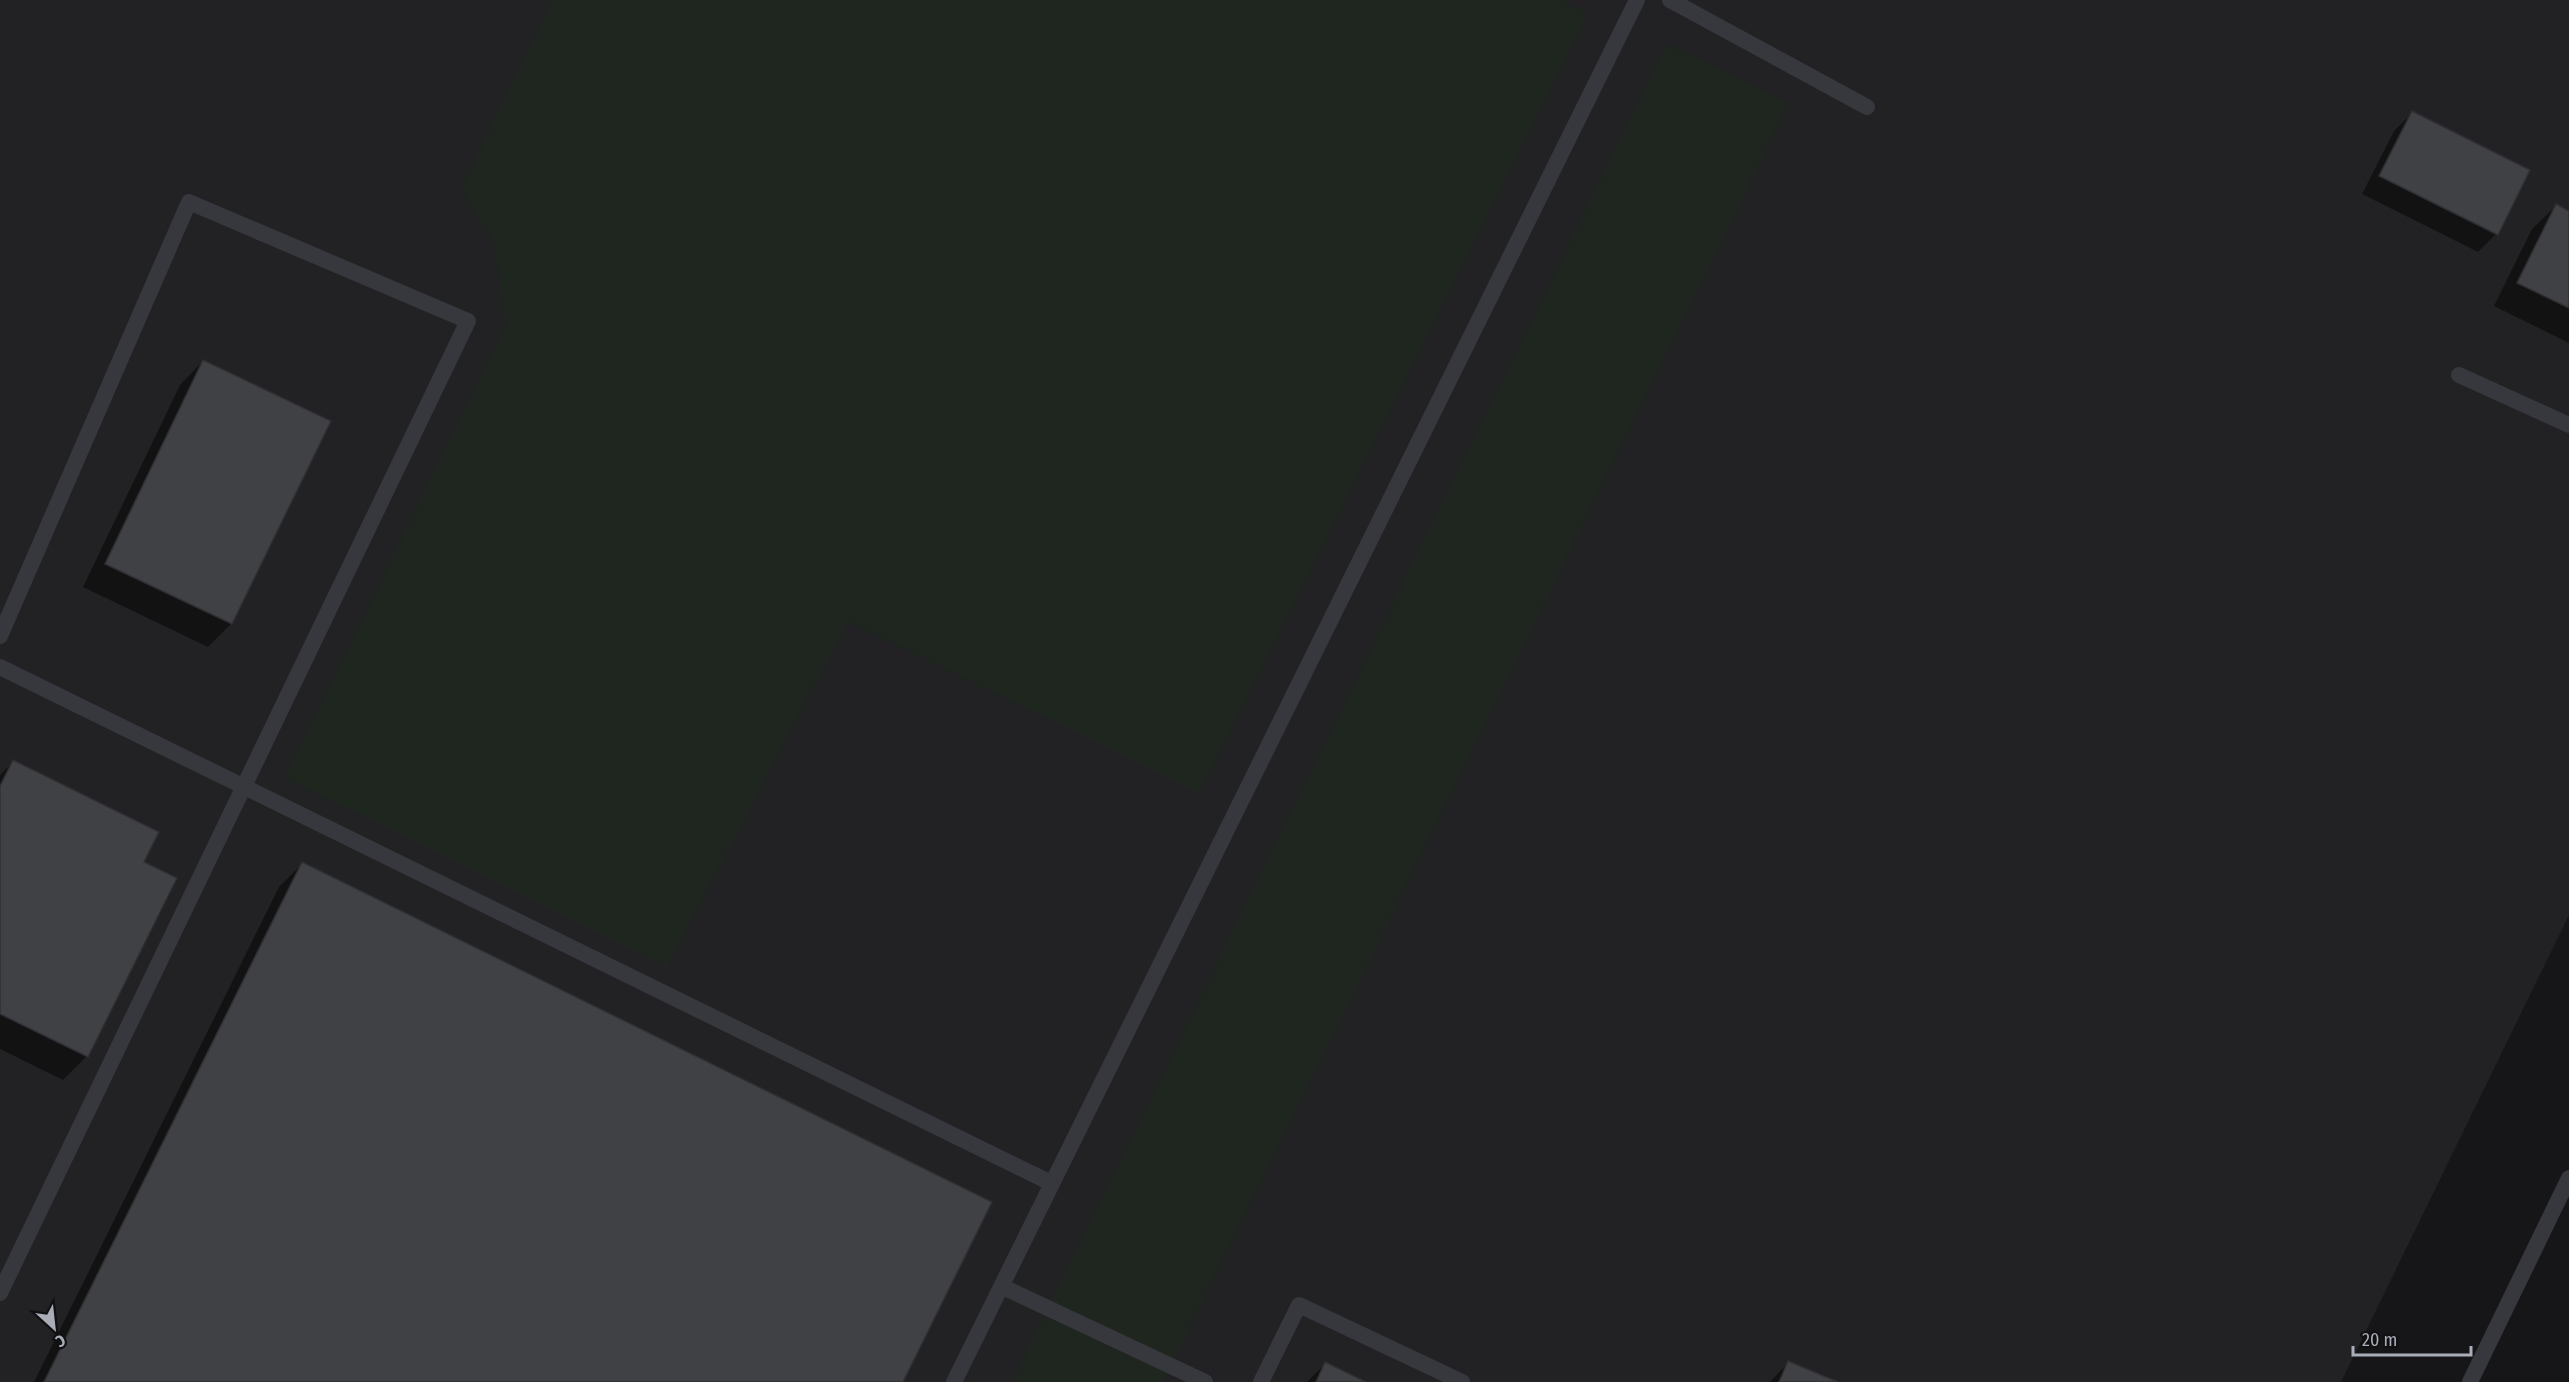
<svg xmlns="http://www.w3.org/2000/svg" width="2569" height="1382" font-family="'Fira Sans Condensed',sans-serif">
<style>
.built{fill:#222225}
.green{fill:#1e261f}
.shadow{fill:#0007}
.building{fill:#404145;stroke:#303034;stroke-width:1.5}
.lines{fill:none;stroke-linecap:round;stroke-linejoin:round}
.service{stroke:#37383d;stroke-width:16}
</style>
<rect width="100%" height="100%" fill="#161618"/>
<!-- built -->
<polygon class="built" points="0,0 2569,0 2569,915 2341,1382 0,1382"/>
<!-- green -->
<g class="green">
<polygon points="553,0 1560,0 1588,14 1199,794 848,621 667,967 284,778 506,326 493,240 461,189"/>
<polygon points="1667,44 1789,103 1163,1382 1012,1382"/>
</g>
<!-- shadow -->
<g class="shadow">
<polygon points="2412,113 2496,234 2478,252 2362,194 2394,131"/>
<polygon points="2556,206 2569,212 2569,343 2494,306 2532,229"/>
<polygon points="203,361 231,624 208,647 83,587 180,385"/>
<polygon points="13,762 142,863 87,1056 63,1080 0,1049 0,775"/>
<polygon points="302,864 901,1382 34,1382 279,887"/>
<polygon points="1789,1362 1835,1382 1770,1382"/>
<polygon points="1325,1364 1363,1382 1307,1382"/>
</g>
<!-- building -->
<g class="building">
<polygon points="2412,111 2530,170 2498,235 2379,176"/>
<polygon points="2556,204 2569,211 2569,308 2517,283"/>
<polygon points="203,360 331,421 232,624 105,564"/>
<polygon points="13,760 159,832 144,862 177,878 88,1057 0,1014 0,786"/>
<polygon points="302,862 992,1202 903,1382 44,1382"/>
<polygon points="1788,1361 1838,1382 1779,1382"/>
<polygon points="1325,1362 1366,1382 1316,1382"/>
</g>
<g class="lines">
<!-- service -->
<g class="service">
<polyline points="1670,0 1867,107"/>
<polyline points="2459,375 2569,425"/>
<polyline points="0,636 189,202 468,321 0,1293"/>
<polyline points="0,667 1051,1183"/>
<polyline points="1003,1287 1205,1382"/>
<polyline points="954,1382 1637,0"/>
<polyline points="1261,1382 1299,1305 1462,1382"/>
<polyline points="2470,1382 2569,1178"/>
</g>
</g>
<!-- north arrow -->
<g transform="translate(54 1328) rotate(153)" stroke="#111113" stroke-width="4.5" paint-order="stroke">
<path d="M0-4.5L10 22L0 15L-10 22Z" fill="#a8adb8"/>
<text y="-9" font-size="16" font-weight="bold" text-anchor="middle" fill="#a8adb8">С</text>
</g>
<!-- scale -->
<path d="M2353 1346v9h118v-9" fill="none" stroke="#a8adb8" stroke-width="3"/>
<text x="2362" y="1346" font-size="18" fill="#a8adb8" stroke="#111113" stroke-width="4.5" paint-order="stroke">20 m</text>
</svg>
